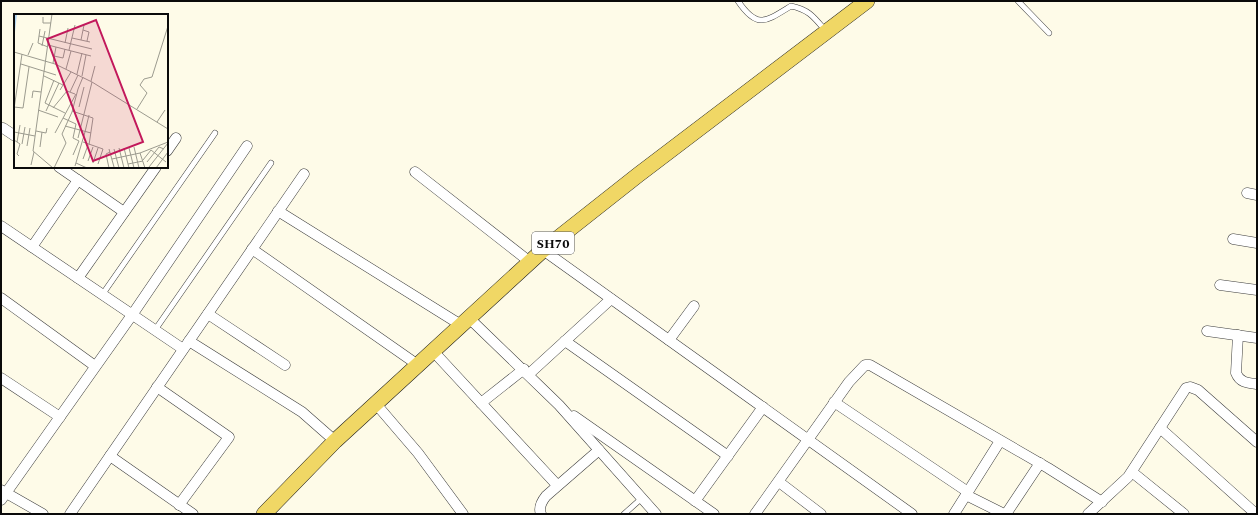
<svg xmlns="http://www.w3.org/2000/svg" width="1258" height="515" font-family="Spectral,serif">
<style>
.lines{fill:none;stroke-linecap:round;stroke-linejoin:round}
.service-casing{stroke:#3d3d3d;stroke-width:6}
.minor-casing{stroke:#3d3d3d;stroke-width:11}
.primary-casing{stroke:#1b1b1b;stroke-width:16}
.service{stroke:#fff;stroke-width:5}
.minor{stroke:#fff;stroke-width:10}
.primary{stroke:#f0d765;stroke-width:15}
.labels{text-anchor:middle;stroke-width:4;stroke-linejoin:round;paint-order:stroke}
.shield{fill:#fff;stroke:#545454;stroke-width:1}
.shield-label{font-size:13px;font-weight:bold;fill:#0a0a0a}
.inset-river{fill:none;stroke:#b0d5f2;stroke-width:2}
.inset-road{fill:none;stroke:#9c9b8f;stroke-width:1}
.view{fill:#c2185b;fill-opacity:0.15;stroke:#c2185b;stroke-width:2}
.inset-edge{fill:none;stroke:#0a0a0a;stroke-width:2}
</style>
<rect width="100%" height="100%" fill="#fefbe8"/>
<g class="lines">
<defs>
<g id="service">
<path d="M738 1C757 29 765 22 791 6 809 10 813 16 825 30"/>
<polyline points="1018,1 1049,33"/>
<polyline points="102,295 215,133"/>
<polyline points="155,330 271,163"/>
<polyline points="624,514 642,498"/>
</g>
<g id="minor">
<polyline points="3,128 15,136"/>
<polyline points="167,151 176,138"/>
<polyline points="59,167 124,212"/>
<polyline points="415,172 530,262"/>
<polyline points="1247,193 1257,195"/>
<polyline points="278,211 461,325"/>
<polyline points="1,226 183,349"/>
<polyline points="1233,239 1257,243"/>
<polyline points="32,247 78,180"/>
<polyline points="252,249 418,365"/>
<polyline points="543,250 912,514"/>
<polyline points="78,278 156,167"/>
<polyline points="1220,285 1257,290"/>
<polyline points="1,298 95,366"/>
<polyline points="208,314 285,365"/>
<polyline points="469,318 559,405 656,514"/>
<polyline points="1207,331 1257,338"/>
<path d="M1238 335 1236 373C1240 383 1248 383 1257 384"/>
<polyline points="669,340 694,306"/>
<polyline points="189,341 302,412 335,441"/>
<polyline points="565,341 728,456"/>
<polyline points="433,351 557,485"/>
<polyline points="529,374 611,299"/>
<polyline points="1,378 60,417"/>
<polyline points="157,387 229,437 179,505"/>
<polyline points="834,402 968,492"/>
<polyline points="481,403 524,369"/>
<polyline points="376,404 418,453 463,514"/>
<polyline points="574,416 714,514"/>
<polyline points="1160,428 1256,514"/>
<polyline points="110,456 193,514"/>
<polyline points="1132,472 1184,514"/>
<polyline points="779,482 821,514"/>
<polyline points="1,490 43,514"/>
<polyline points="966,495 1004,514"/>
<polyline points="1,500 132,315 247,146"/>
<polyline points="695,501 763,407"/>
<polyline points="70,514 304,174"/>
<path d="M541 514C538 507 542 501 546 496L599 450"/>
<polyline points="755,514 849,382 865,365 870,365 1048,468 1102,502"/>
<polyline points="954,514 1000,441"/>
<polyline points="1006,514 1040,463"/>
<polyline points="1088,514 1128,477 1186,388 1190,387 1198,390 1257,442"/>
</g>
<polyline id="primary" points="264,514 335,441 543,250 638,175 867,1"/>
</defs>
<!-- service casing -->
<use href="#service" class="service-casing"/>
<!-- minor casing -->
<use href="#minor" class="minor-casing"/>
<!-- primary casing -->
<use href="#primary" class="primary-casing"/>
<!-- service -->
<use href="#service" class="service"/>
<!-- minor -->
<use href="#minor" class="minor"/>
<!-- primary -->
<use href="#primary" class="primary"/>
</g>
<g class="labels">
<!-- shield labels -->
<rect class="shield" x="532" y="232" width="42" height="22" rx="3"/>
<g class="shield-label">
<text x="553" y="248">SH70</text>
</g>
</g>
<!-- overview -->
<g transform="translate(14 14)">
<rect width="154" height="154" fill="#fefbe8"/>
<path class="inset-river" d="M0 18 2 0"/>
<path class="inset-road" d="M38 0 19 137 39 154M29 3V9H37M26 15 24 29 34 33M69 16 75 18 73 27M25 22 78 35M58 24 76 28M67 26 70 11M51 29 54 14M34 31 77 42M28 32 31 17M55 36 61 11M0 38 41 50 78 68 154 115M14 41 19 29M40 42 49 44 51 35M39 49 42 33M7 50 42 61M52 55 57 37M63 60 68 39M30 62 49 71M68 62 72 41M40 66 31 89 51 99M77 67 81 52M64 75 69 63M46 76 57 58M56 78 64 61M18 84 19 77 27 78M0 93 9 94 15 53M65 93 70 73M39 94 53 77 61 80M0 95 8 40M123 95 133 79 126 71 130 65 138 63 154 12M24 96 44 103M32 97 45 69M58 97 79 104 75 131M49 104 62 110 59 124 65 127 59 141M143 108 151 96M51 112 77 119M22 117 32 119 33 114M0 118 21 122M71 118 75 101M41 119 62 80M64 124 78 68M0 126 6 130 3 140 5 142M3 128 6 111M69 128 89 135 84 150M8 130 11 113M13 132 16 114M26 133 28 118M120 133 125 154M105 134 110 154M110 134 115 154M115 134 120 154M95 135 100 153M100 135 105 154M126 139 131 154M69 145 74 131M98 145 126 139 154 128M129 146 137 136 152 148M74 147 79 133M133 148 145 133 150 135M62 149 73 154M79 149 84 134M114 150 129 147M17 151 20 138M61 152 71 118M135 153 154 129M40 154 52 129 48 120 58 98 64 75M95 154 92 140 96 138M142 154 154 138"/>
<path class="view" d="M82 6 129 128 79 147 33 25Z"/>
<rect width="154" height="154" class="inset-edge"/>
</g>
<!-- border -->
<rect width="1258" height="515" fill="none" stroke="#0a0a0a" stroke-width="4"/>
</svg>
